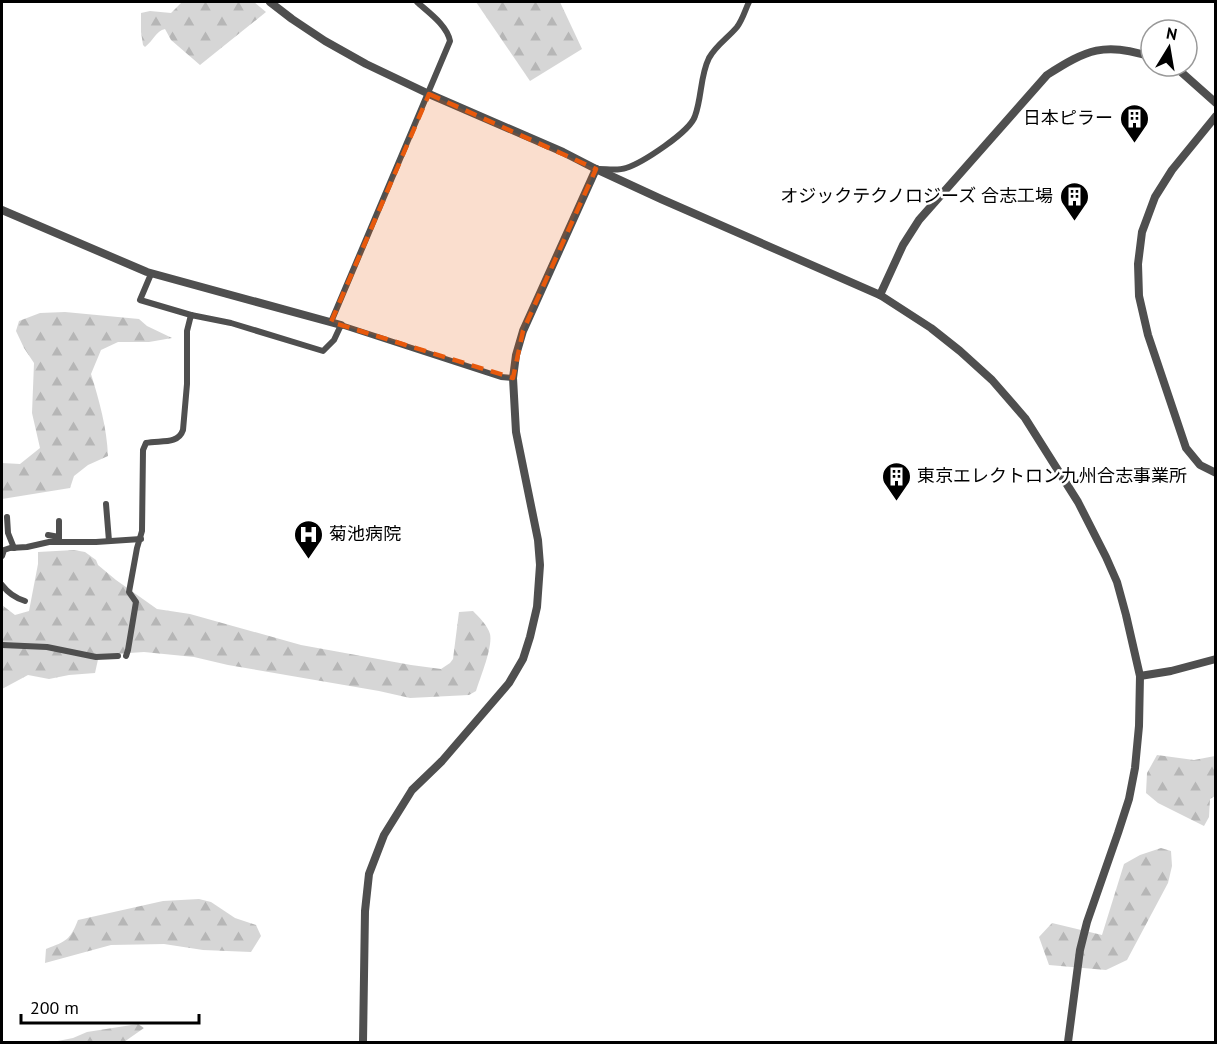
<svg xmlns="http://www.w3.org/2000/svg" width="1217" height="1044" font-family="'PT Sans','Noto Sans JP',sans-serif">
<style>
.forest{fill:url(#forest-firs)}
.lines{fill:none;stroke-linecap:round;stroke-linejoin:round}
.minor{stroke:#4f4f4f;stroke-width:6}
.tertiary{stroke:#4f4f4f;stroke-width:8}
.marked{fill:#e8590c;fill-opacity:0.2;stroke:#e8590c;stroke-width:4.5;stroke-dasharray:12 8;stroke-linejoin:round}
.labels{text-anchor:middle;stroke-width:5;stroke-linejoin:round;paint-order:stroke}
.poi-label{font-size:18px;fill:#000;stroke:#fff;text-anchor:end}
</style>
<defs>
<pattern id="forest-firs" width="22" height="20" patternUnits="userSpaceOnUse" patternTransform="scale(1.5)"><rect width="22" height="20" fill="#d6d6d6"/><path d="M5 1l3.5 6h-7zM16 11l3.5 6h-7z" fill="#b6b6b6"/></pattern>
</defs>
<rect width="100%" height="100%" fill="#fff"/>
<!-- forest -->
<g class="forest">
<path d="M182 2H254L266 12 200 65 171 40 165 29C156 31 153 41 145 47L143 45 141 32V13L150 11 171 13Z"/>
<polygon points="476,2 560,2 582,49 530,81"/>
<path d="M65 312 139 319 147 326 172 338 149 342H118L101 350 91 374C99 400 107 428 108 456L88 465 74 476 70 488 2 499V463L20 464 40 448 32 413 34 363 24 348 16 331 19 321 40 313Z"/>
<path d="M74 550 85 552 96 560 98 565 116 580 157 609 190 614 301 645 411 665 441 669 450 663 453 659 459 612 473 611C479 617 488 626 490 634 493 647 480 678 476 691L469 695 410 698 379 691 228 665 194 657 144 652 99 655 95 673 69 675 49 679 28 675 2 689V605L15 615 29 611 38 564V552Z"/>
<polygon points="1157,755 1194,760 1215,756 1215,796 1210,799 1209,817 1204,826 1158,803 1146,793 1147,773"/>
<polygon points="1161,848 1171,851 1172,866 1168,883 1127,960 1106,970 1049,965 1039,937 1052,923 1102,935 1124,864 1140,855"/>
<path d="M199 899 211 902 235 918 256 925 261 936 251 952 203 950 164 944 111 945 45 963 46 949C67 941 70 940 78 920L163 901Z"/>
<polygon points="138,1024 144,1028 124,1042 53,1042 73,1038 87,1032"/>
</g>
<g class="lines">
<!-- minor -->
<g class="minor">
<path d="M599 169C607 169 618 171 626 168 642 163 690 132 695 116 702 97 700 76 709 58 716 45 729 37 737 27 743 19 745 10 749 2"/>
<polyline points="151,274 140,300 191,315"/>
<path d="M331 322 450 41C447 25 428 12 417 2"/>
<polyline points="106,504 109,541"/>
<polyline points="7,517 8,533 14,548"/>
<polyline points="59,521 59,542"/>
<polyline points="48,535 59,537"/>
<polyline points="2,556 4,550 10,548 27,547 49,542 96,542 141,539"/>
<path d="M2 585C8 593 15 598 25 601"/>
<polyline points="2,645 47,647 96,657 118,656"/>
<path d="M126 656 128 650 136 602 129 592 137 548 142 531 143 450 146 443C160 440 178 445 183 430L187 384V331L191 315 231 323 323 351 334 340 341 325 501 377 513 378"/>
</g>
<!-- tertiary -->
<g class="tertiary">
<polyline points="270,2 292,19 325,41 366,64 429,94 563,152 596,169 661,199 880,295 931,328 960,351 992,380 1025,418 1078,502 1106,557 1117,582 1126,615 1140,676 1139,726 1135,768 1129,799 1118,833 1087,922 1080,950 1068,1042"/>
<polyline points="1170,66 1180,71 1216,103"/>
<polyline points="1216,116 1172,170 1155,197 1142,232 1138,264 1139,296 1148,335 1186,448 1200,465 1216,473"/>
<polyline points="2,210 147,272 341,325"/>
<path d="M880 295 903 245 919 220 1047 75C1086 50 1105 41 1151 57"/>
<polyline points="1140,676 1171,671 1216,659"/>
<polyline points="363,1042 365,911 369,874 384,835 412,790 442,761 509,683 523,659 530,637 537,607 540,565 538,540 516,432 513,378 516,355 523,331 596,169"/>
</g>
</g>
<!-- marked area -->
<path class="marked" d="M429 94 596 169 523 331 513 378 331 322Z"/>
<!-- icons -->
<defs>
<symbol id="building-pin" viewBox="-11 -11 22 30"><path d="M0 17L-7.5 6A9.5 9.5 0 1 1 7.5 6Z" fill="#000" stroke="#fff"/><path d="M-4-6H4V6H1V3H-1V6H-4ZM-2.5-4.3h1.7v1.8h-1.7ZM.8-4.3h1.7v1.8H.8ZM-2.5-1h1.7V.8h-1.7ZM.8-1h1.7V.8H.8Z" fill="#fff"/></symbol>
<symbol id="hospital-pin" viewBox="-11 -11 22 30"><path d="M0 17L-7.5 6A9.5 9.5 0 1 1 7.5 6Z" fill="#000" stroke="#fff"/><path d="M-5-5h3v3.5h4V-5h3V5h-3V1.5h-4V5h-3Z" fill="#fff"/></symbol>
</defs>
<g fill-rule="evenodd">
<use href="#building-pin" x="1118" y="102" width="33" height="45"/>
<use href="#building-pin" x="1058" y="180" width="33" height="45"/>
<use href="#building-pin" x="880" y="460" width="33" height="45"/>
<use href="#hospital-pin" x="292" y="518" width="33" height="45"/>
</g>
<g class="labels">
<!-- poi labels -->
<g class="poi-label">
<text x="1113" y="124">日本ピラー</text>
<text x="1053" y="202">オジックテクノロジーズ 合志工場</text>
<text x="917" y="482" text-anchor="start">東京エレクトロン九州合志事業所</text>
<text x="329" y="540" text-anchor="start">菊池病院</text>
</g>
</g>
<!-- border -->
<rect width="1217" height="1044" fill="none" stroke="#000000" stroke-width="6"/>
<!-- north arrow -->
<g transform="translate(1169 48) rotate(11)"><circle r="28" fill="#ffffff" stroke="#999999" stroke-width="1.5"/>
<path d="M0-4.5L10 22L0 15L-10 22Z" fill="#000000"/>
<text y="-9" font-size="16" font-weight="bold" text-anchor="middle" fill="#000000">N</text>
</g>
<!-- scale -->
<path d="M21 1014v9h178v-9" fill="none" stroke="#000000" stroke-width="3"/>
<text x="30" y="1014" font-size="18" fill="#000000" stroke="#ffffff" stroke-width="4.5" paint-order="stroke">200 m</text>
</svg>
